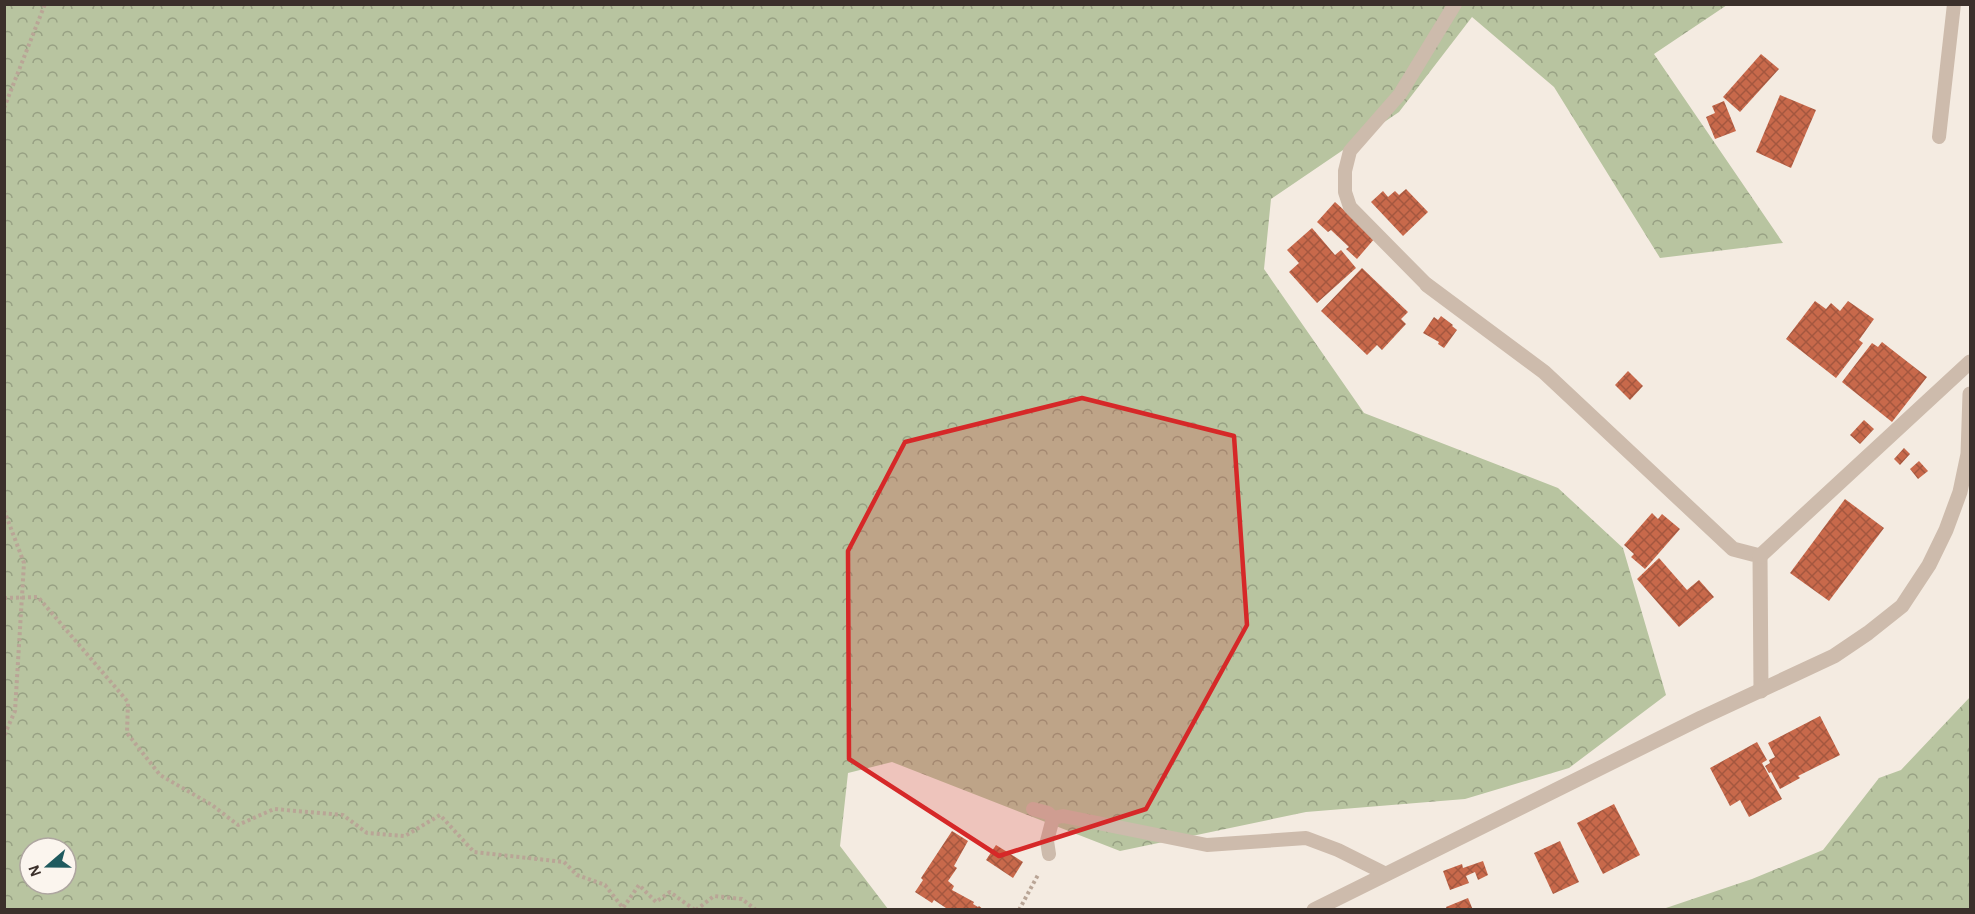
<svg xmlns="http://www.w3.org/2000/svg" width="1975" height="914" font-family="'Alegreya Sans',sans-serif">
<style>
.forest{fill:url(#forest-crowns);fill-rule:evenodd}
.building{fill:url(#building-cross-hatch)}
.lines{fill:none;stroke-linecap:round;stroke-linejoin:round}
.path{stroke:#b9a596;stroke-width:4;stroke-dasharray:3 3;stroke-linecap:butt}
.lane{stroke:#cdbbac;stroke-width:14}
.street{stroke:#cdbbac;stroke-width:15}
.marked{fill:#d62828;fill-opacity:0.2;stroke:#d62828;stroke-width:4.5;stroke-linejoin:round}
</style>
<defs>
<pattern id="forest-crowns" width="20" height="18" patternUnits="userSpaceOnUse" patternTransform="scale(1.5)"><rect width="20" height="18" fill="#b8c4a0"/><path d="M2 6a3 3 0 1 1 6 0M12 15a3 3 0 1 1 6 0" fill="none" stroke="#97a083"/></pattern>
<pattern id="building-cross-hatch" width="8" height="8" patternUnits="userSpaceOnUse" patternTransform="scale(1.5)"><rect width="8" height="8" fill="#c8694b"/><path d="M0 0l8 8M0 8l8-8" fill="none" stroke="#a4573f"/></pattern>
</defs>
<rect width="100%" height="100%" fill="#f4ebe1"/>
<!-- forest -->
<g class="forest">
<path d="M5 5H1727L1654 54 1783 243 1660 258 1554 87 1472 17 1399 112 1271 199 1264 269 1364 413 1558 488 1623 548 1666 695 1569 768 1465 799 1306 812 1120 851 892 762 848 773 840 846 888 909 5 910ZM30 848H66V884H30Z"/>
<polygon points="1970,697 1970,909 1663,909 1752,879 1823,850 1879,778 1901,770"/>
</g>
<!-- building -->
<g class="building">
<polygon points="1761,54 1779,69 1740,112 1723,97"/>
<polygon points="1780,95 1816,110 1791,168 1756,152"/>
<polygon points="1724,101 1736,131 1715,139 1706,117 1715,113 1712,106"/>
<polygon points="1406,189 1428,212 1403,236 1371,202 1383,191 1388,197 1395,191 1399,195"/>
<polygon points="1335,202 1375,238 1357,259 1346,249 1349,247 1331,230 1328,232 1317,222"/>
<polygon points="1312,228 1335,255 1341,250 1356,268 1317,303 1289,272 1299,263 1287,250"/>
<polygon points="1362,268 1408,312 1401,319 1406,324 1382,350 1377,345 1367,355 1321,311"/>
<polygon points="1815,301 1826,309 1831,303 1840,311 1848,301 1874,319 1859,340 1863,343 1836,378 1786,339"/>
<polygon points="1441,316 1453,325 1452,326 1457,330 1444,348 1438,344 1439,342 1423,333 1434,317 1438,320"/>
<polygon points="1882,342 1927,377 1892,422 1842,382 1872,343 1878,347"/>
<polygon points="1628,371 1643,386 1630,400 1615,385"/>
<polygon points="1864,420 1874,429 1860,444 1850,435"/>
<polygon points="1904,448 1910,454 1900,465 1894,459"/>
<polygon points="1919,461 1928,471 1918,479 1910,469"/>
<polygon points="1845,499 1884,528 1829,601 1790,573"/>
<polygon points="1652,513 1658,519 1662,514 1680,529 1645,569 1631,557 1634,554 1624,545"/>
<polygon points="1659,558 1687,590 1699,580 1714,597 1679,627 1637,579"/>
<polygon points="1820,716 1840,755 1798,776 1800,778 1780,789 1771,772 1769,773 1765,766 1770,763 1769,760 1775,757 1768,743"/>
<polygon points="1757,742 1767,760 1762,763 1782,799 1749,817 1740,800 1730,806 1710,768"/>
<polygon points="1614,804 1640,855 1603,874 1577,823"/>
<polygon points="952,831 968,841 954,866 957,868 948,881 954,886 952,890 974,902 973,904 978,907 979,906 984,910 949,910 934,900 932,903 915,892 923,880 921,878"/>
<polygon points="1560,841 1579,882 1553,894 1534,853"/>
<polygon points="996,845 1023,862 1013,878 986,860"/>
<polygon points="1483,861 1488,875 1478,880 1475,872 1466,876 1469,883 1450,890 1443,871 1462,864 1463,868"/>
<polygon points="1468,898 1473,910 1447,910 1446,907"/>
</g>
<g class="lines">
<!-- path -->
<g class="path">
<polyline points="4,108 45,4"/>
<polyline points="4,510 24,563 15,711 4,736"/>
<polyline points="4,598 38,597 128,702 127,733 160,775 212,805 238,825 274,809 343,815 367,833 405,836 440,815 474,852 564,862 577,875 605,885 623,908 639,885 656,902 670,892 695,910"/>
<polyline points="696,910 714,896 742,899 756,910"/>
<polyline points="1019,910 1039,873"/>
</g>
<!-- lane -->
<g class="lane">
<polyline points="1939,137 1954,4"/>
<polyline points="1427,285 1350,207 1345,192 1345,171 1350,151 1400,94 1455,4"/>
<polyline points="1033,809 1048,813 1053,818"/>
<polyline points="1049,854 1047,841 1053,818 1063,816 1207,845 1306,838 1338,850 1386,874"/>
</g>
<!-- street -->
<g class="street">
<polyline points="1427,285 1544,372 1733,549 1760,556 1761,691"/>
<polyline points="1760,556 1970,362"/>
<polyline points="1314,910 1701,718 1834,656 1868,633 1902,606 1929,565 1946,530 1960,492 1968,454 1970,394"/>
</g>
</g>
<!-- marked area -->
<path class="marked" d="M1082 398 1234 436 1247 625 1146 809 999 856 849 759 848 551 905 442Z"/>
<!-- border -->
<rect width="1975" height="914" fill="none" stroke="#3b302b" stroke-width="12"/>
<!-- north arrow -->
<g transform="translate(48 866) rotate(250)"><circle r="28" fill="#fbf5ee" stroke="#aea6a0" stroke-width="1.5"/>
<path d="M0-4.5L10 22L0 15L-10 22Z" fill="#1f5a5e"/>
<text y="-9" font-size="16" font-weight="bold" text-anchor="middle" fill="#3b302b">N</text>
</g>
</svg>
